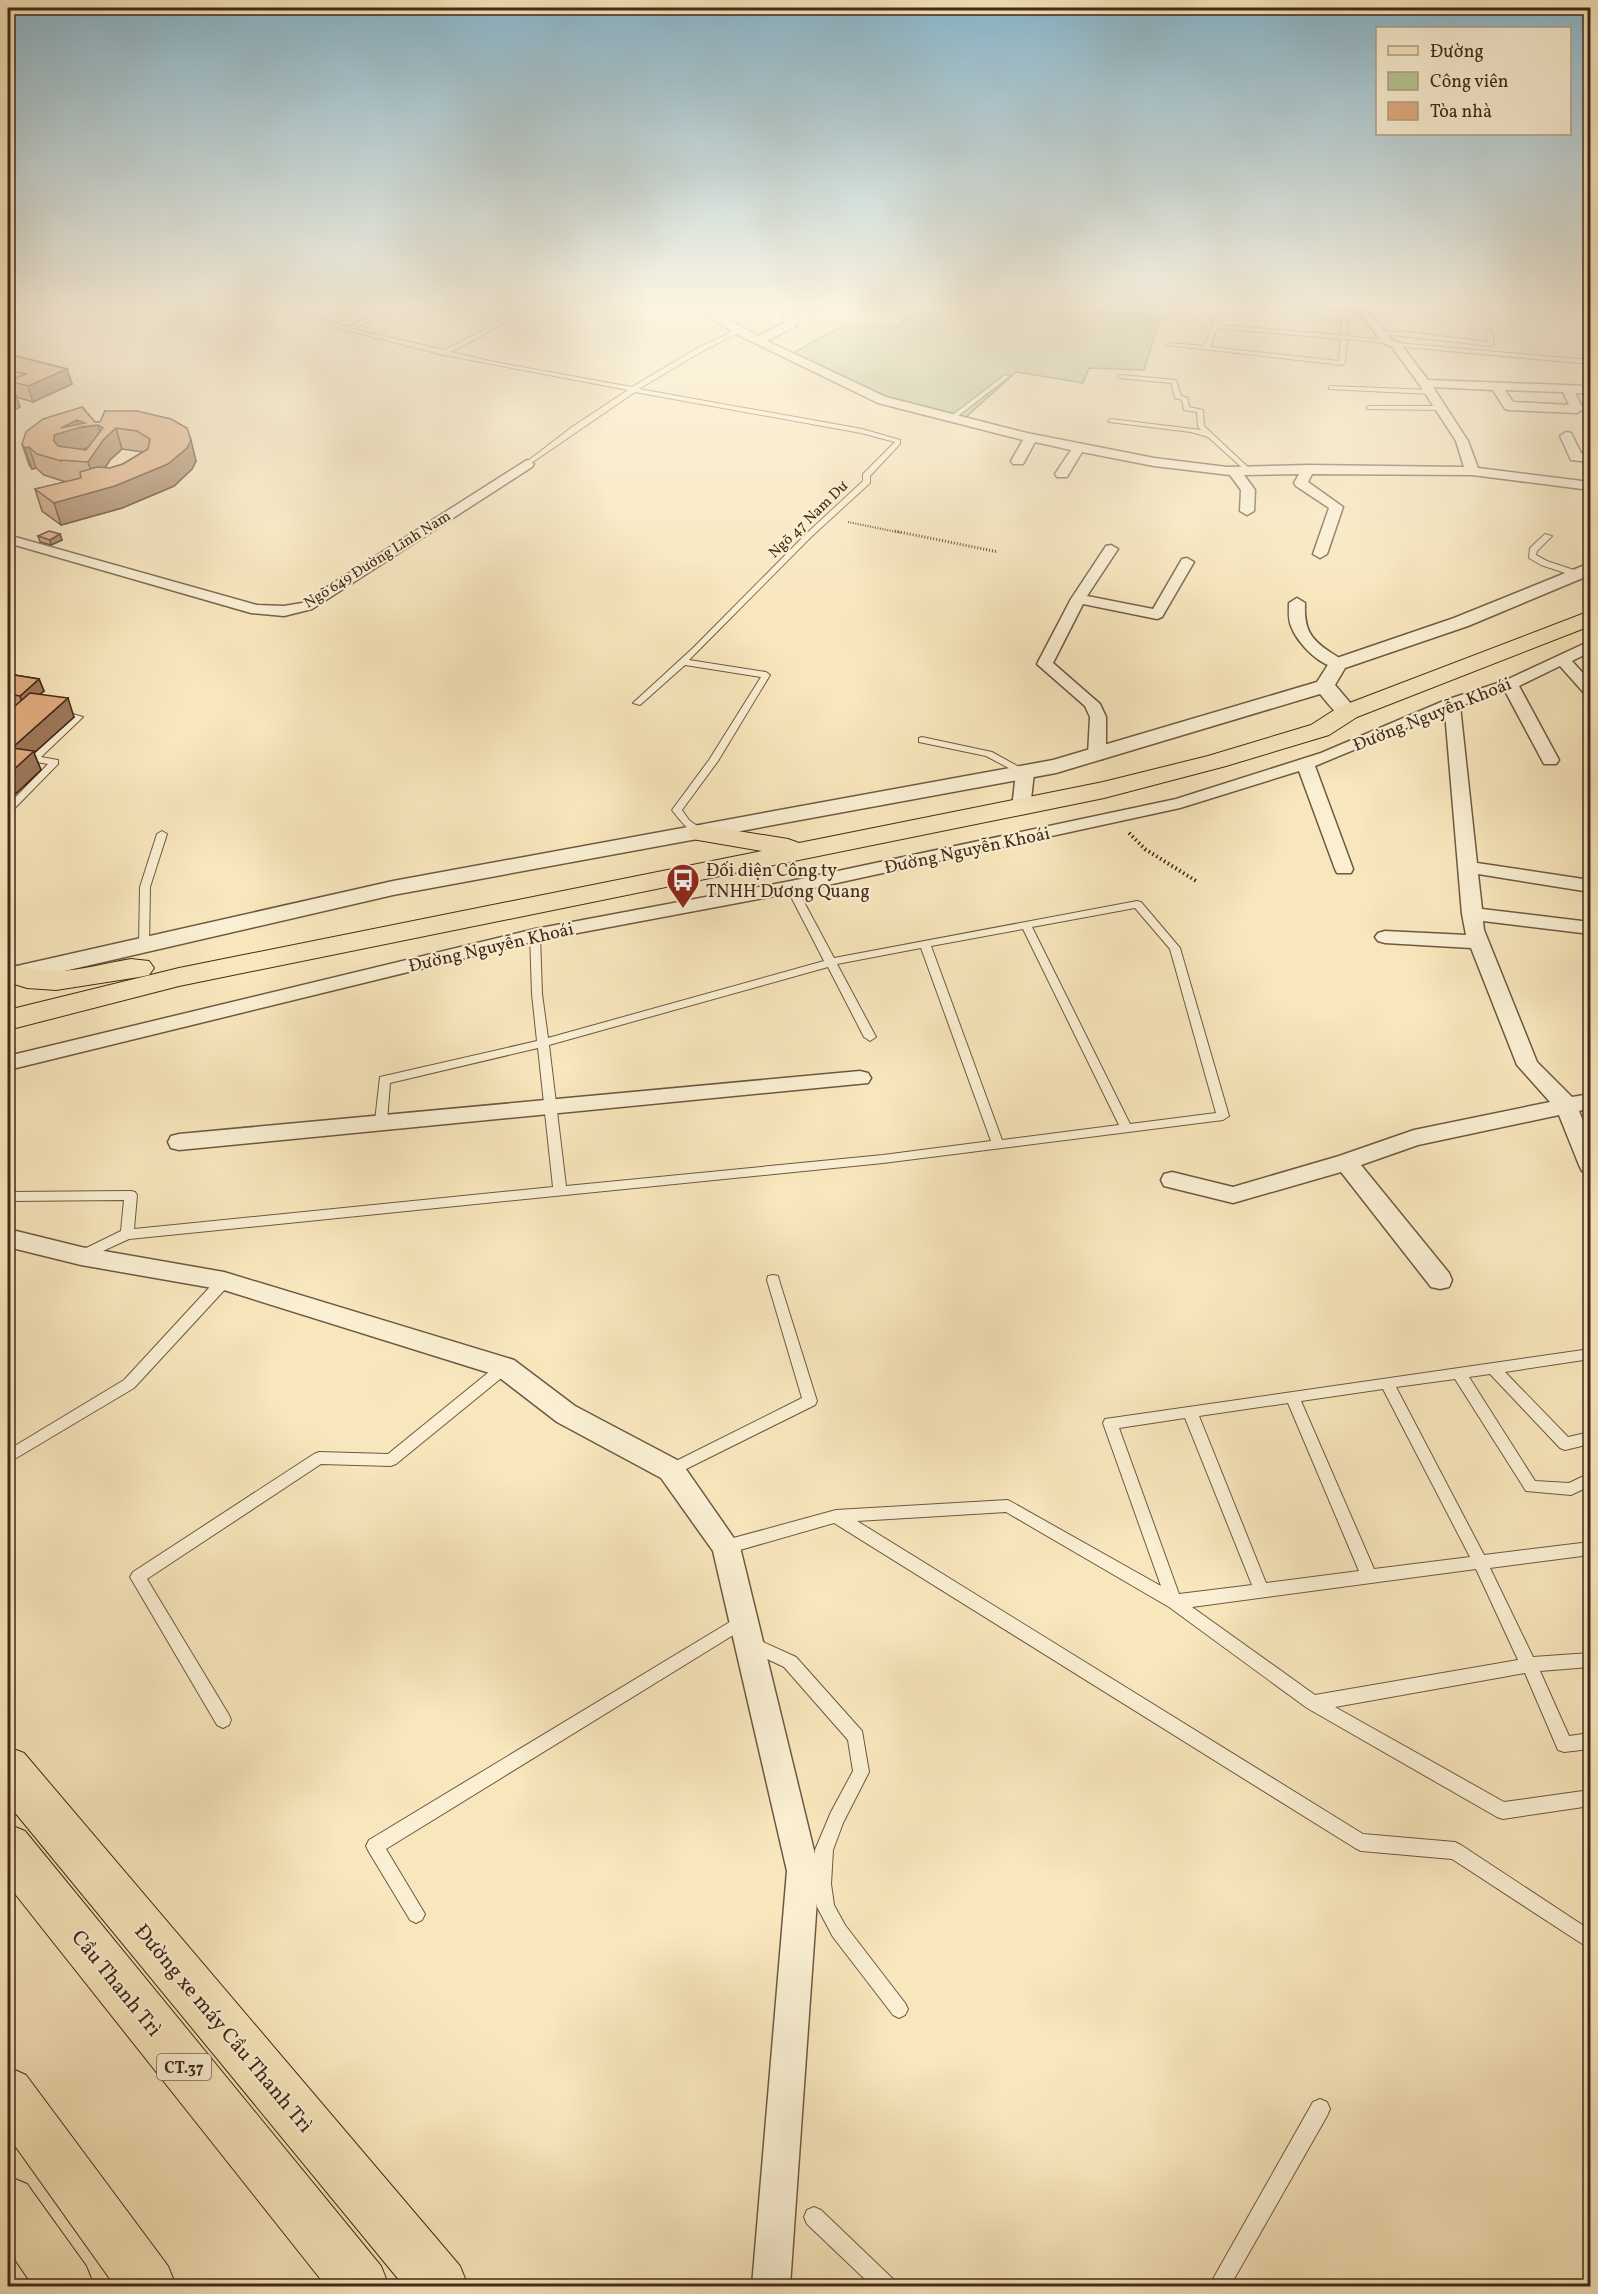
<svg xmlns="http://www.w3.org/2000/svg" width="1598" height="2294" font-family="Vollkorn,serif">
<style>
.green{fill:#b8c694;stroke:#7c7856;stroke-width:1.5}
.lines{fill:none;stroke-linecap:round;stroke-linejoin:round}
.service-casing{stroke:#6f5841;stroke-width:2}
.minor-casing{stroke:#6f5841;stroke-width:3}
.tertiary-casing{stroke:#6f5841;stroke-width:3}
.primary-casing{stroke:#412918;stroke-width:2}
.motorway-casing{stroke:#412918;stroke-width:2}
.path-far2{stroke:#412918;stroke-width:2;stroke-dasharray:1 1.5;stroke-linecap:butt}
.path-far1{stroke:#412918;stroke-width:3;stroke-dasharray:1 2;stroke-linecap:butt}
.path{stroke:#412918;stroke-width:4;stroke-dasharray:1.5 3;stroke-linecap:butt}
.service{fill:#faefd3;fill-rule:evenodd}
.minor{fill:#faefd3;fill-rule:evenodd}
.tertiary{fill:#faefd3;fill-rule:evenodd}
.primary{fill:#f8e6bc;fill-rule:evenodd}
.motorway{fill:#f8e6bc;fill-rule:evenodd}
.wall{fill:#c1946d;stroke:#412918;stroke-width:1.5;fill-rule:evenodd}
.shaded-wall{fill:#9d7859;stroke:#412918;stroke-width:1.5}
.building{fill:#e0ac7f;stroke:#412918;stroke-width:1.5;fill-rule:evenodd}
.labels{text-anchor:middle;stroke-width:4.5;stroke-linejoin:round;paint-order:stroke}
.far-street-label{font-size:15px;fill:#412918;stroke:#faefd3}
.shield{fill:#faefd3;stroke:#786450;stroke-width:1.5}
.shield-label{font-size:16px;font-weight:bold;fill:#412918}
.street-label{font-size:18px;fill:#412918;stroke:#faefd3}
.poi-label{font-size:18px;fill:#412918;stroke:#faefd3;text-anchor:start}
.near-street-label{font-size:21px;fill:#412918;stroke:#faefd3}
</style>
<rect width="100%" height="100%" fill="#f8e6bc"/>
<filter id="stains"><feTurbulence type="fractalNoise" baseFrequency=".00333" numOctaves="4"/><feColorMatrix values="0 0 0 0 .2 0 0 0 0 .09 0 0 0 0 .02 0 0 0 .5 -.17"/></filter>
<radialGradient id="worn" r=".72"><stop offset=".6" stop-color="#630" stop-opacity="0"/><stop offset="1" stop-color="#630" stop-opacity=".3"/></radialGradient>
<!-- green -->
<polygon class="green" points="918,305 1075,305 1108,312 1161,316 1144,370 1089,368 1083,383 1016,372 966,417 892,399 793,353 842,326 899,326"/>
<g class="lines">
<defs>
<g id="service">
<path d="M278 305H287L314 315 336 305H344L319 317 347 327 395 305H403L353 329 444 350 492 326 522 305 545 306 547 309 527 307 496 328 451 352 494 362 632 387 694 350 738 329 740 332 699 353 639 389 862 429 900 440V444L870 476V483L811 537 689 660 766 672 770 675 718 761 682 810 689 820 704 831V835C691 836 680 820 672 810L709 760 761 677 685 665 640 705 633 703 693 648 806 534 863 481V474L895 442 861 433 635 392 527 466 523 464 525 463 572 427 628 390 444 355 345 330Z"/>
<polygon points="1574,305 1577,307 1590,333 1590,340 1587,338 1571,307"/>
<path d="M1221 310 1224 312 1219 325 1341 335 1342 321 1345 319 1348 321 1347 336 1390 341 1387 343 1347 339 1345 363 1342 365 1166 345 1169 343 1204 346 1218 312ZM1217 328 1341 339 1339 361 1210 347Z"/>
<polygon points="1489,329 1492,331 1494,344 1491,346 1375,333 1378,331 1407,332 1488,342 1486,331"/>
<polygon points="1396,343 1590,360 1590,364 1394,346"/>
<polygon points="1005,375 1010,376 954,419 950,419 950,417"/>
<polygon points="1121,375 1176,380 1181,396 1188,398 1189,407 1203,410 1204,426 1251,470 1251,472 1247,472 1208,437 1191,432 1109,422 1108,421 1111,419 1201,430 1198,427 1197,412 1184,410 1182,400 1175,398 1171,383 1119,378 1118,377"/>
<polygon points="1331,386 1430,390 1433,392 1430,394 1329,389 1329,387"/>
<polygon points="1369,406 1441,406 1444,408 1441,410 1367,409 1367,407"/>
<polygon points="1545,534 1552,536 1537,551 1536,555 1547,561 1580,572 1580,576 1574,576 1541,565 1529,558 1530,548"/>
<polygon points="59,710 83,717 41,757 58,760 58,764 11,812 8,813 8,805 48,764 31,761 29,759 72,718 56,715 56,711"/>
<polygon points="922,737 992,752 1030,773 1025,776 1022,775 986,756 919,742 919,738"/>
<polygon points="162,831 167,834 150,887 149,945 144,948 139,945 140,887 157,834"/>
<path d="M791 884 796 887 834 958 1137 901 1141 902 1180 948 1229 1116 1223 1120 883 1163 129 1239 81 1261 76 1259 75 1256 76 1253 121 1231 124 1200 8 1201V1192L131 1191 135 1192 137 1195 134 1229 553 1187 538 1048 390 1083 387 1121 381 1125 375 1121 380 1077 537 1041 532 994 530 935 531 933 535 932 540 935 542 994 548 1038 824 961 786 887ZM1135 908 1170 949 1216 1113 1130 1124 1032 927ZM1023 929 1119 1125 1002 1140 931 946ZM921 948 991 1141 883 1155 566 1186 549 1045 828 967 864 1037 870 1041 876 1037 837 964Z"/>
<polygon points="773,1275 778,1276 779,1280 817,1401 815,1405 676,1474 671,1476 666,1474 664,1470 666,1466 802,1398 767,1280 768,1276"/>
<polygon points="224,1276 229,1277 230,1281 229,1285 134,1388 8,1463 8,1450 124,1380 219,1277"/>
<path d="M1590 1349V1359L1505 1372 1568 1437 1590 1432V1444L1565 1450 1560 1448 1490 1374 1469 1377 1535 1481 1569 1483 1590 1473V1486L1571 1495 1526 1491 1455 1379 1396 1387 1484 1555 1590 1542V1555L1490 1568 1533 1657 1590 1653V1667L1540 1671 1569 1736 1590 1733V1749L1564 1752 1558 1750 1525 1673 1335 1707 1504 1802 1590 1790V1806L1503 1819 1497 1817 1307 1708 1169 1607 1006 1512 857 1521 1363 1834 1455 1842 1461 1845 1590 1930V1949L1452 1859 1361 1851 1355 1848 834 1523 726 1554 721 1552 719 1547 721 1542 726 1540 836 1510 1008 1500 1161 1586 1103 1423 1105 1419ZM1383 1389 1470 1557 1374 1569 1301 1401ZM1288 1403 1359 1571 1266 1583 1199 1416ZM1185 1418 1252 1585 1179 1594 1119 1428ZM1476 1569 1518 1660 1315 1695 1192 1607Z"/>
<polygon points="505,1362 510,1363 512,1367 510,1371 396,1464 391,1466 321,1464 147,1579 229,1715 231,1720 229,1725 223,1728 217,1725 133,1582 130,1577 133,1572 314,1454 319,1452 388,1454 500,1363"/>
<polygon points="743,1614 748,1616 751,1621 748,1626 386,1849 425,1914 422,1920 416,1923 410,1920 369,1852 366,1846 369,1840"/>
<polygon points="752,1637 796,1657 862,1731 869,1772 843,1823 833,1850 831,1884 834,1905 845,1925 905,2003 908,2009 905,2015 899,2018 893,2015 833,1937 817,1907 813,1884 815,1850 831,1812 853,1771 848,1740 784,1667 746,1649 744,1644 746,1639"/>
<polygon points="1320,2099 1327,2102 1330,2109 1327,2116 1230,2286 1209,2286 1313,2102"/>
<polygon points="814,2207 821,2210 893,2279 896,2286 872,2286 807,2224 804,2217 807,2210"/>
</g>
<g id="minor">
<path d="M691 305H704L758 336 786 322 781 312 788 305H799L793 312 798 319 796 326 767 341 886 397 1027 433 1154 458 1227 467 1308 465 1464 467 1456 441 1419 384 1392 347 1383 343 1359 313 1349 305H1362L1391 339 1400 343 1428 380 1590 386V394L1575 393 1583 409 1577 413 1509 410 1505 409 1493 390 1433 387 1468 441 1478 468 1590 482V490L1472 475 1312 474 1308 482 1343 507 1327 554 1320 558 1313 554 1329 508 1296 486 1294 483 1299 474 1244 475 1255 490 1254 511 1247 515 1240 511 1241 490 1230 475 1154 466 1082 452 1067 477H1057L1055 474 1071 450 1035 442 1023 464H1013L1011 461 1023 440 878 403 734 333ZM1505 390 1563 392 1569 405 1513 402Z"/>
<polygon points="1566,432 1571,433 1581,453 1590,454 1590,462 1571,460 1560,436"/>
<polygon points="527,460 534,464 532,467 312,609 284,616 251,613 8,543 8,535 257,605 284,606 302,603"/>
<polygon points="1111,545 1118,549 1087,596 1153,609 1182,559 1187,558 1194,562 1162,617 1157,619 1083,604 1053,663 1100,704 1106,717 1106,755 1103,759 1091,759 1088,755 1090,717 1085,706 1037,664 1071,599 1106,546"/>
<path d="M1297 598 1305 603C1304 628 1309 638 1330 652 1336 656 1342 659 1346 664L1344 667C1324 672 1297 643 1291 626 1288 619 1289 611 1289 603Z"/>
<polygon points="1590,641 1590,652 1572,661 1590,681 1590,695 1584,693 1560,666 1519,686 1559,760 1556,764 1544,764 1505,691 1460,706 1477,863 1590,880 1590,892 1478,874 1482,909 1590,922 1590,934 1483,921 1484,930 1537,1062 1572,1097 1590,1094 1590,1108 1579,1111 1590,1138 1590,1173 1582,1171 1579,1165 1559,1115 1418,1145 1361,1165 1449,1273 1452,1280 1449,1287 1440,1289 1431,1287 1341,1172 1233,1203 1164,1186 1161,1180 1164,1174 1172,1172 1233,1187 1339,1156 1414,1130 1550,1102 1517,1065 1471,948 1385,943 1378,941 1375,937 1378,933 1385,931 1466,935 1462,914 1445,712 1315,766 1353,869 1351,873 1337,873 1335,869 1299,771 1180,808 791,893 535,941 8,1070 8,1056 535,929 791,881 1176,799 1321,753 1446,700 1504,681"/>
<polygon points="1025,768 1031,769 1034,773 1030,808 1027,812 1015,812 1012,808 1016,773 1019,769"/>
<polygon points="860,1071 868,1073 871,1078 868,1083 179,1150 171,1148 168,1142 171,1136 179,1134"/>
<polygon points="8,1229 81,1247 224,1272 514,1360 575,1406 681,1462 740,1547 819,1871 790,2286 752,2286 787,1871 713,1551 661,1478 557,1422 496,1375 224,1290 81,1265 8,1247"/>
</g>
<path id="tertiary" d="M1590 563V575L1468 626 1345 668 1335 685 1358 712 1355 716C1338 721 1330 705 1320 694L1056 773 393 895 8 984V968L393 881 1053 760 1317 682 1331 660 1454 618Z"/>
<g id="primary">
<polygon points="1590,611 1590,626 1357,717 1329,735 1226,766 1104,798 179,986 8,1030 8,1010 179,968 762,851 692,839 688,833 692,827 701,825 788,839 799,843 1103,782 1208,756 1311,725 1339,707"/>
<path d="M131 959 149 961 154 968 149 975 139 977 56 990 27 988 8 982V966C18 963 41 972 55 971 80 971 106 963 131 959Z"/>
<polygon points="8,1747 24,1753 460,2266 468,2286 404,2286 8,1804"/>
<polygon points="8,2176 27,2184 86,2266 94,2286 33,2286 8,2249"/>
</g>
<g id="motorway">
<polygon points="8,1824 25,1831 381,2266 389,2286 326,2286 8,1885"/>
<polygon points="8,2067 26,2075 168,2266 176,2286 115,2286 8,2136"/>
</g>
</defs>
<!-- service casing -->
<use href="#service" class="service-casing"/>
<!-- minor casing -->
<use href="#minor" class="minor-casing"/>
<!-- tertiary casing -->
<use href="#tertiary" class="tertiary-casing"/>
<!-- primary casing -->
<use href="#primary" class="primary-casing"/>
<!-- motorway casing -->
<use href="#motorway" class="motorway-casing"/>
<!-- path-far2 -->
<polyline class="path-far2" points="848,522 902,533"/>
<!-- path-far1 -->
<polyline class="path-far1" points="895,531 998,552"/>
<!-- path -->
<polyline class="path" points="1129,833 1145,849 1196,881"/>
<!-- service -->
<use href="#service" class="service"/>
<!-- minor -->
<use href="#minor" class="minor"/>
<!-- tertiary -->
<use href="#tertiary" class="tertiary"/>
<!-- primary -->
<use href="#primary" class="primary"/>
<!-- motorway -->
<use href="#motorway" class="motorway"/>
</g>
<!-- wall -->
<g class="wall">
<polygon points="8,354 67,369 72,384 33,402 16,397 20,407 10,384 8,384"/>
<path d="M82 407 95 422H100L105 411 196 461 192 469 174 486 122 508 61 525 42 511 35 489 66 482 44 475 36 468 32 469 29 465 22 444ZM122 449 143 452 123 464 110 468H105L110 460Z"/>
<polygon points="60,534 62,540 51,545 40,542 38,536"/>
<polygon points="8,674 39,679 44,691 40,694 74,717 34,753 41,770 8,801 8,712 14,706 8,706"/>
</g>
<!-- shaded-wall -->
<g class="shaded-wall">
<polygon points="67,369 72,384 33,402 28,386"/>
<polygon points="15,392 20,407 8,413 8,395"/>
<polygon points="77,420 80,428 98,425 103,440 116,428 122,449 110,460 95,483 88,462 87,448 60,456 61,462 54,441 54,435 61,428"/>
<polygon points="191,440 196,461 192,469 174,486 122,508 61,525 54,503"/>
<polygon points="29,447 36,468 32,469 25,448"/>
<polygon points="60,534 62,540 51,545 50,540"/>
<polygon points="39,679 44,691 24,708 20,696"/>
<polygon points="68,698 74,717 34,753 41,770 8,801 8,775 12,748"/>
</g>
<!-- building -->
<g class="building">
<polygon points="8,354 67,369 28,386 9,381 26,374 8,370"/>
<polygon points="8,390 15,392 8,395"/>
<path d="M82 407 95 422H100L105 411H137L171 419 187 428 191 440 187 448 168 464 115 486 54 503 35 489 81 478 80 472 97 467 110 468 123 464 148 449 150 439 137 431 116 428 104 439 88 462 58 460 37 454 29 447 25 448 22 444 26 432 43 419ZM77 420 85 423 61 428ZM98 425 103 428 86 450 58 446 54 441V435L81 427Z"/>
<polygon points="49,531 60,534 50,540 38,536"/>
<polygon points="8,674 39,679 20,696 8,694"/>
<polygon points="30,693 68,698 12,748 34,751 8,775 8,712"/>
</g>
<!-- sky -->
<linearGradient id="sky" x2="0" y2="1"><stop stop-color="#8ab9d0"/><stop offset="0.49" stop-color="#fcf4e1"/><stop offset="1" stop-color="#fcf4e1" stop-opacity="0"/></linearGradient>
<rect width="1598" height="626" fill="url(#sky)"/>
<!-- icons -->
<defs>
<symbol id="bus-pin" viewBox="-11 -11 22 30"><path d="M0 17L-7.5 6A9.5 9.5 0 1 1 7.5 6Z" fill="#8f2418" stroke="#faefd3"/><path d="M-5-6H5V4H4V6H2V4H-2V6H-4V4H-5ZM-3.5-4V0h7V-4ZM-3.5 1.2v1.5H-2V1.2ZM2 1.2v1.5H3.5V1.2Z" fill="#fff"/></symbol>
</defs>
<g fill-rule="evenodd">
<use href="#bus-pin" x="664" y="861" width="38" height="52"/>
</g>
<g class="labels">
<!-- far-street labels -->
<g class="far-street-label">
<text transform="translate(808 519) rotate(-44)" y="5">Ngõ 47 Nam Dư</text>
<text transform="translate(377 559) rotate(-32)" y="5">Ngõ 649 Đường Lĩnh Nam</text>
</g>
<!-- shield labels -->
<rect class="shield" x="157" y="2054" width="54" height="26" rx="4.5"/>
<g class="shield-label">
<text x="184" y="2073">CT.37</text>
</g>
<!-- street labels -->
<g class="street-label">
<text transform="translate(1432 714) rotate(-22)" y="6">Đường Nguyễn Khoái</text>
<text transform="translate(967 850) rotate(-12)" y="6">Đường Nguyễn Khoái</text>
<text transform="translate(491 947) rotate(-13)" y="6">Đường Nguyễn Khoái</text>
</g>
<!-- poi labels -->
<g class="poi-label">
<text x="706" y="876">Đối diện Công ty<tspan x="706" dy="21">TNHH Dương Quang</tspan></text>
</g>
<!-- near-street labels -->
<g class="near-street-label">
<text transform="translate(117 1983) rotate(51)" y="7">Cầu Thanh Trì</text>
<text transform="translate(224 2028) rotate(50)" y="7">Đường xe máy Cầu Thanh Trì</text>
</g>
</g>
<!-- margin -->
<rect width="1598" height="2294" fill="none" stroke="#f8e6bc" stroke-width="30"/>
<rect x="9" y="9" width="1580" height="2276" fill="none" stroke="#412918" stroke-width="3"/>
<rect x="15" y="15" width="1568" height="2264" fill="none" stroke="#412918" stroke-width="1.5"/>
<!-- legend -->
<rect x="1376" y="27" width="195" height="108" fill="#faefd3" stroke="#b0a088" stroke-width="1.5"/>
<rect x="1388" y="46" width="30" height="9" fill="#f8e6bc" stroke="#b0a088" stroke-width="1.5"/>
<text x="1430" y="57" font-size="18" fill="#412918">Đường</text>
<rect x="1388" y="72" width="30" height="18" fill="#b8c694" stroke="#b0a088" stroke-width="1.5"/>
<text x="1430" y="87" font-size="18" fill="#412918">Công viên</text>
<rect x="1388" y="102" width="30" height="18" fill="#e0ac7f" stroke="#b0a088" stroke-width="1.5"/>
<text x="1430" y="117" font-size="18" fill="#412918">Tòa nhà</text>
<rect width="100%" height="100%" filter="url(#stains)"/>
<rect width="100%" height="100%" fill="url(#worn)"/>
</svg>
